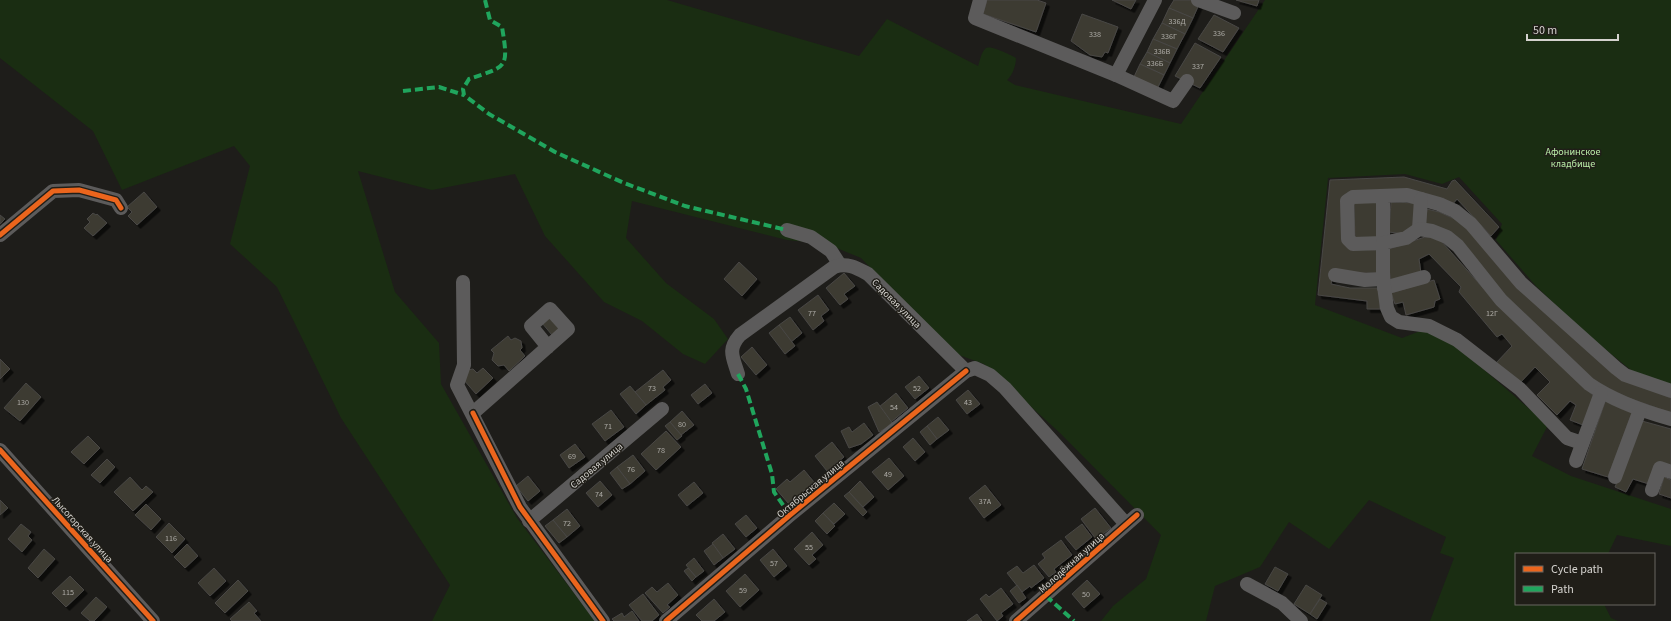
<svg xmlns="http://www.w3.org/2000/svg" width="1671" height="621" font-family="'Source Sans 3',sans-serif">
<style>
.green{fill:#1a2d12}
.building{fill:#3e3b32;stroke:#484745;filter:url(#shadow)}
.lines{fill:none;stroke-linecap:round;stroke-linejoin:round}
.minor{stroke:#5c5b5b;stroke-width:14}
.quiet{stroke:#20a55d;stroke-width:4;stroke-dasharray:8 4;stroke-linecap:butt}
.cycleway-casing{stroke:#201e18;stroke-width:8}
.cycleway{stroke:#eb651d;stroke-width:5}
.labels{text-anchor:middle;stroke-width:3;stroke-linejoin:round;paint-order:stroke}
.number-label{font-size:8px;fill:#aeaca7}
.park-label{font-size:10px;fill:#bbefa9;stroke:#201e18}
.street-label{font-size:10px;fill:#d4d2ce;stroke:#201e18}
</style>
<defs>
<filter id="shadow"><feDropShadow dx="3.5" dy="3.5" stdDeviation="0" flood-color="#0009"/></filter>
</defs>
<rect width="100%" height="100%" fill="#1e1d1a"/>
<!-- green -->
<path class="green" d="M0 0H667L859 56 887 19 978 66C980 61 981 52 986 48 991 45 1011 55 1016 58 1016 66 1012 76 1007 80L1015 85 1181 124 1265 0H1671V385L1636 374 1585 333 1536 286 1496 240 1502 224 1459 177 1442 184 1405 174 1328 178 1315 305 1402 338 1423 330 1453 343 1548 425 1532 456 1571 476 1671 509V546L1617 535 1608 554H1516V604H1604L1611 618 1618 621H1430L1454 558 1440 553 1446 537 1369 500 1329 549 1289 522 1260 567 1215 586 1206 621H1101L1113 606 1146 579 1161 535 1060 433 984 364 956 354 861 258 827 244 787 240 632 201 626 238 666 283 714 319 728 339 705 364 683 354 642 321 604 302 545 236 515 174 432 190 358 171 395 292 439 343 441 384 517 518 595 621H432L450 585 341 418 277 287 230 244 250 166 234 146 122 190 93 131 0 58Z"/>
<!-- building -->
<g class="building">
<polygon points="987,0 1037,0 1046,3 1036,32 983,14"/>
<polygon points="1112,0 1136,0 1131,9"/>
<polygon points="1174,0 1195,0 1200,2 1193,18 1169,8"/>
<polygon points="1236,0 1259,0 1257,6"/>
<polygon points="1169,8 1193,18 1185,34 1162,23"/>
<polygon points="1082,14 1118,27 1108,53 1105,52 1102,57 1090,55 1071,41"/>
<polygon points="1214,15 1239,28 1223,52 1198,39"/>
<polygon points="1162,23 1185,34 1177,49 1153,39"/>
<polygon points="1153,39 1177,49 1170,63 1147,52"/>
<polygon points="1195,43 1221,57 1200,88 1175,76"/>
<polygon points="1147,52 1170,63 1164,75 1140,64"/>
<polygon points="1140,64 1164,75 1157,89 1133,79"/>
<polygon points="1404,177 1447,189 1452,181 1455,180 1499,227 1491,236 1457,199 1452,205 1443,198 1442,202 1344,200 1351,249 1379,250 1378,273 1352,273 1334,271 1331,284 1350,288 1381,288 1380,309 1367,309 1367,301 1318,295 1330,180"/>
<polygon points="144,192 157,207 137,225 128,216 132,212 127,207"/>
<polygon points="1377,202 1379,241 1355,242 1354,203"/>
<polygon points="1391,202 1415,203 1413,228 1404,234 1389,232"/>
<polygon points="1427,209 1439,212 1459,221 1618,378 1671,396 1671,413 1603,389 1425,224"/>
<polygon points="93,213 96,215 97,214 107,223 93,236 84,228 90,222 87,219"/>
<polygon points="0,215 5,219 0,224"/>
<polygon points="1425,237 1436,237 1442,242 1483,288 1574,378 1596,398 1583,425 1570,420 1576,405 1570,401 1557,415 1537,395 1550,382 1535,367 1519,384 1496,363 1512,346 1502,334 1497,337 1459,292 1461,287 1429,254 1419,259 1421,273 1391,282 1386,250"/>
<polygon points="739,262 757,279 742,296 724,279"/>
<polygon points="844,273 855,286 844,294 848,299 840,305 826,288"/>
<polygon points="1434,280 1440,299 1435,301 1434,307 1406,315 1403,302 1395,304 1391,293"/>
<polygon points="818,295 829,310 821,316 824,321 813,330 798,310"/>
<polygon points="551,315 562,328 552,335 542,323"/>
<polygon points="790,317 802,333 791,342 779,325"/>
<polygon points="779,325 795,346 785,354 769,333"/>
<polygon points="508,336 511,340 515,338 521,341 522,348 520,350 525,356 509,371 504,365 498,366 492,360 494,353 491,350"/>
<polygon points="752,347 767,365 756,375 741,357"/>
<polygon points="0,359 10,369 0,379"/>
<polygon points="483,368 493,378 476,394 463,379 467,370 473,369 477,373"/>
<polygon points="663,370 671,380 663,387 665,390 646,405 635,392"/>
<polygon points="919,376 929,388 915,399 905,387"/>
<polygon points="26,383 41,397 20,421 4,408"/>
<polygon points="705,384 712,393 698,404 691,395"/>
<polygon points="630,386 646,405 636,414 620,394"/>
<polygon points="968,390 980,404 967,414 956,400"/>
<polygon points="896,393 908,408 891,422 879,407"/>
<polygon points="1606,399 1633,410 1608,477 1582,469"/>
<polygon points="877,402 893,424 879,432 868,407"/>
<polygon points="611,410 624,427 605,441 592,424"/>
<polygon points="682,411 694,425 681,435 670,422"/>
<polygon points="938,417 949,430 937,439 927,426"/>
<polygon points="1642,421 1671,429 1671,466 1649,484 1633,479 1626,492 1615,487"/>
<polygon points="670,422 682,436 677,440 665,426"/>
<polygon points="864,423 873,435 861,444 849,448 841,431 849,427 852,432"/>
<polygon points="927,426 937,439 930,445 920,432"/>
<polygon points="666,431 681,447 656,470 641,454"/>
<polygon points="88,436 100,448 84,464 71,452"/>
<polygon points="913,438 925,452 915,461 903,447"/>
<polygon points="832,442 844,457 827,471 815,456"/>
<polygon points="575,444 585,457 569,468 560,455"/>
<polygon points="633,455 645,471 630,484 617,467"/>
<polygon points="889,458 904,476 888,490 872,472"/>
<polygon points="107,459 115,467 100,483 91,475"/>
<polygon points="617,467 630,484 622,489 610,473"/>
<polygon points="804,470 814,482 789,504 776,489 787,479 790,482"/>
<polygon points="528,476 540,491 528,501 516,486"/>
<polygon points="130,477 142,490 146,486 153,492 133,511 114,492"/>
<polygon points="1664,477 1671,480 1671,498 1659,494"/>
<polygon points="600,481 612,495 598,507 586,493"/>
<polygon points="860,481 874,497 863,507 849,492"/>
<polygon points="694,482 703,493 687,506 678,495"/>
<polygon points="985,485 1001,505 984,518 969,498"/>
<polygon points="849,492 867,512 863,516 844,496"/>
<polygon points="0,500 8,508 0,515"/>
<polygon points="834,503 845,514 834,524 823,513"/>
<polygon points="146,504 161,519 151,530 135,515"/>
<polygon points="1095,508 1111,528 1096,539 1081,519"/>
<polygon points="567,509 580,526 567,537 553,520"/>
<polygon points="823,513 835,526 827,534 815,521"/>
<polygon points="746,515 757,528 746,537 735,524"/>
<polygon points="553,520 567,537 559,543 545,526"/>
<polygon points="169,523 185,539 172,553 156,537"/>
<polygon points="21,524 31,532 28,536 32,540 22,552 8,539"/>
<polygon points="1082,524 1092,537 1076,550 1065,537"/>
<polygon points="812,532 823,545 812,555 816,559 809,565 794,549"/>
<polygon points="723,534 735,549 723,558 712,543"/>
<polygon points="1061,540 1072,555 1054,569 1056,572 1049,577 1038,564 1045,558 1042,554"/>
<polygon points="187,544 198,556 185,568 174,557"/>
<polygon points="713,544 723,558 714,565 704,551"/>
<polygon points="44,549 55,559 38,578 28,568"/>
<polygon points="773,549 787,566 774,577 760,560"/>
<polygon points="694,558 704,571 696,577 686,565"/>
<polygon points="1034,565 1044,578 1031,588 1030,586 1022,592 1007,573 1017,566 1023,573"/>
<polygon points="1275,567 1288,574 1278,591 1265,584"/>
<polygon points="214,568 226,581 210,596 198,583"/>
<polygon points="688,568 696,577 692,581 684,571"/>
<polygon points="745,574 759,590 740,607 726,591"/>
<polygon points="70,576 84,590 66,607 52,593"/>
<polygon points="238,580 248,591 225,613 215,603"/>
<polygon points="1087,580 1100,594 1084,608 1072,594"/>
<polygon points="668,583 678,595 667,605 670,607 663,613 645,593 652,587 657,592"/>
<polygon points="1017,585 1026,598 1019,603 1010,591"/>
<polygon points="1306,585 1322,595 1310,614 1294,604"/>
<polygon points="1001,588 1013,604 1001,613 1003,616 997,621 980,599 986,594 989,597"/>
<polygon points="643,594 659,615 652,621 642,621 629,605"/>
<polygon points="96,597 107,607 94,621 90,621 81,613"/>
<polygon points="714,599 725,612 714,621 702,621 696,615"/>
<polygon points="1320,599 1327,603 1317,619 1310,614"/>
<polygon points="249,602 257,611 254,613 261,621 232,621 230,619"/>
<polygon points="632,611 639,621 614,621 612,619 622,613 624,617"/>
<polygon points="977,614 982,621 967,621"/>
</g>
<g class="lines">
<!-- minor -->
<g class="minor">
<polyline points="980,0 975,18 1116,75 1173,101 1187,81"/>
<polyline points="1198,0 1234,13"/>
<polyline points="1116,75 1155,0"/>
<polyline points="1383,196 1383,243 1353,244 1348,239 1347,201 1353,197 1407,195 1439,204 1455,211 1471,224 1521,283 1616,368 1625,375 1671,391"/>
<polyline points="1419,229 1421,199"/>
<polyline points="787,230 811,237 831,251 840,265"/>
<polyline points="0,235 53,191 79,190 116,200 121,208"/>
<polyline points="1335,275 1365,280 1383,279"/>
<polyline points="463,282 464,365 457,385 520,507 603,621"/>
<polyline points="1384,288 1424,277"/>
<path d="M738 374C733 357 727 350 740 335L834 267C847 262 857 268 868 274L966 371"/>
<polyline points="473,413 568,329 550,309 531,326 548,347"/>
<path d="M1582 443 1567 438 1520 389 1457 340 1429 326 1399 322 1391 317 1387 308 1383 279V243L1406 238 1419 229 1432 231 1447 237 1458 246 1501 300 1589 384C1614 401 1642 411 1671 419"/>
<polyline points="0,450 153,621"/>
<polyline points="1576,461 1601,393"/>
<polyline points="1615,477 1640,410"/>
<polyline points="1652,490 1660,468 1671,472"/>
<polyline points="529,521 662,409"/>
<polyline points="1247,584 1282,603 1301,621"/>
<polyline points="666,621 790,515 966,371 975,368 990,375 1005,388 1126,524"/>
<polyline points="1016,621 1137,515"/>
</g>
<!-- quiet -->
<g class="quiet">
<path d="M485 0 490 20 502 27C509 69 507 66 469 79L463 89 464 95 489 114 555 152 624 183 685 206 787 230"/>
<polyline points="403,91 439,87 464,95"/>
<polyline points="738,374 746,389 772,474 774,492 790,515"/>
<polyline points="1046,596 1074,621"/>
</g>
<defs>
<g id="cycleway">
<polyline points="0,235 53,191 79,190 116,200 121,208"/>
<polyline points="473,413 520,507 603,621"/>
<polyline points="0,450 153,621"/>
<polyline points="666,621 790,515 966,371"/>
<polyline points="1016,621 1137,515"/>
</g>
</defs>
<!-- cycleway casing -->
<use href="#cycleway" class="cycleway-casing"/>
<!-- cycleway -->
<use href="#cycleway" class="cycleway"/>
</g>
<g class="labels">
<!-- number labels -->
<g class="number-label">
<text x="1177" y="24">336Д</text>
<text x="1219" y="36">336</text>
<text x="1095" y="37">338</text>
<text x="1169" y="39">336Г</text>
<text x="1162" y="54">336В</text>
<text x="1155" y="66">336Б</text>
<text x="1198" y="69">337</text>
<text x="812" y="316">77</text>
<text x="1492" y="316">12Г</text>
<text x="652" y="391">73</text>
<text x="917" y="391">52</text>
<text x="23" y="405">130</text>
<text x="968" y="405">43</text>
<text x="894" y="410">54</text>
<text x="682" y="427">80</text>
<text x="608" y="429">71</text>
<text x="661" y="453">78</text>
<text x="572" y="459">69</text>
<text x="631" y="472">76</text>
<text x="888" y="477">49</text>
<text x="599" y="497">74</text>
<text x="985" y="504">37А</text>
<text x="567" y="526">72</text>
<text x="171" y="541">116</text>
<text x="809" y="550">55</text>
<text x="774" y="566">57</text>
<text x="743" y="593">59</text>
<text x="68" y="595">115</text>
<text x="1086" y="597">50</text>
</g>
<!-- park labels -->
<g class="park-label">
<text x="1573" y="155">Афонинское<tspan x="1573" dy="12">кладбище</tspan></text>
</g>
<!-- street labels -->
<g class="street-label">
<text transform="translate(897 303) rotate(45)" y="4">Садовая улица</text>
<text transform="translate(596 465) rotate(-40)" y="4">Садовая улица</text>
<text transform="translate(810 488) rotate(-40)" y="4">Октябрьская улица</text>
<text transform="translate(83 529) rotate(48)" y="4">Лысогорская улица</text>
<text transform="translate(1071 562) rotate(-42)" y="4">Молодёжная улица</text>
</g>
</g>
<!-- legend -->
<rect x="1515" y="553" width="140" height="52" fill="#201e18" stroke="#686661"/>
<rect x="1523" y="566" width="20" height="6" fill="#eb651d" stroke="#686661"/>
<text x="1551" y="573" font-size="12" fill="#d4d2ce">Cycle path</text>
<rect x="1523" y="586" width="20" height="6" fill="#20a55d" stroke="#686661"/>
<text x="1551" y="593" font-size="12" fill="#d4d2ce">Path</text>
<!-- scale -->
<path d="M1527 34v6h91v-6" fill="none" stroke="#d4d2ce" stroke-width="2"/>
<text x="1533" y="34" font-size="12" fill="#d4d2ce" stroke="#201e18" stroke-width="3" paint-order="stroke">50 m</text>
</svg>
